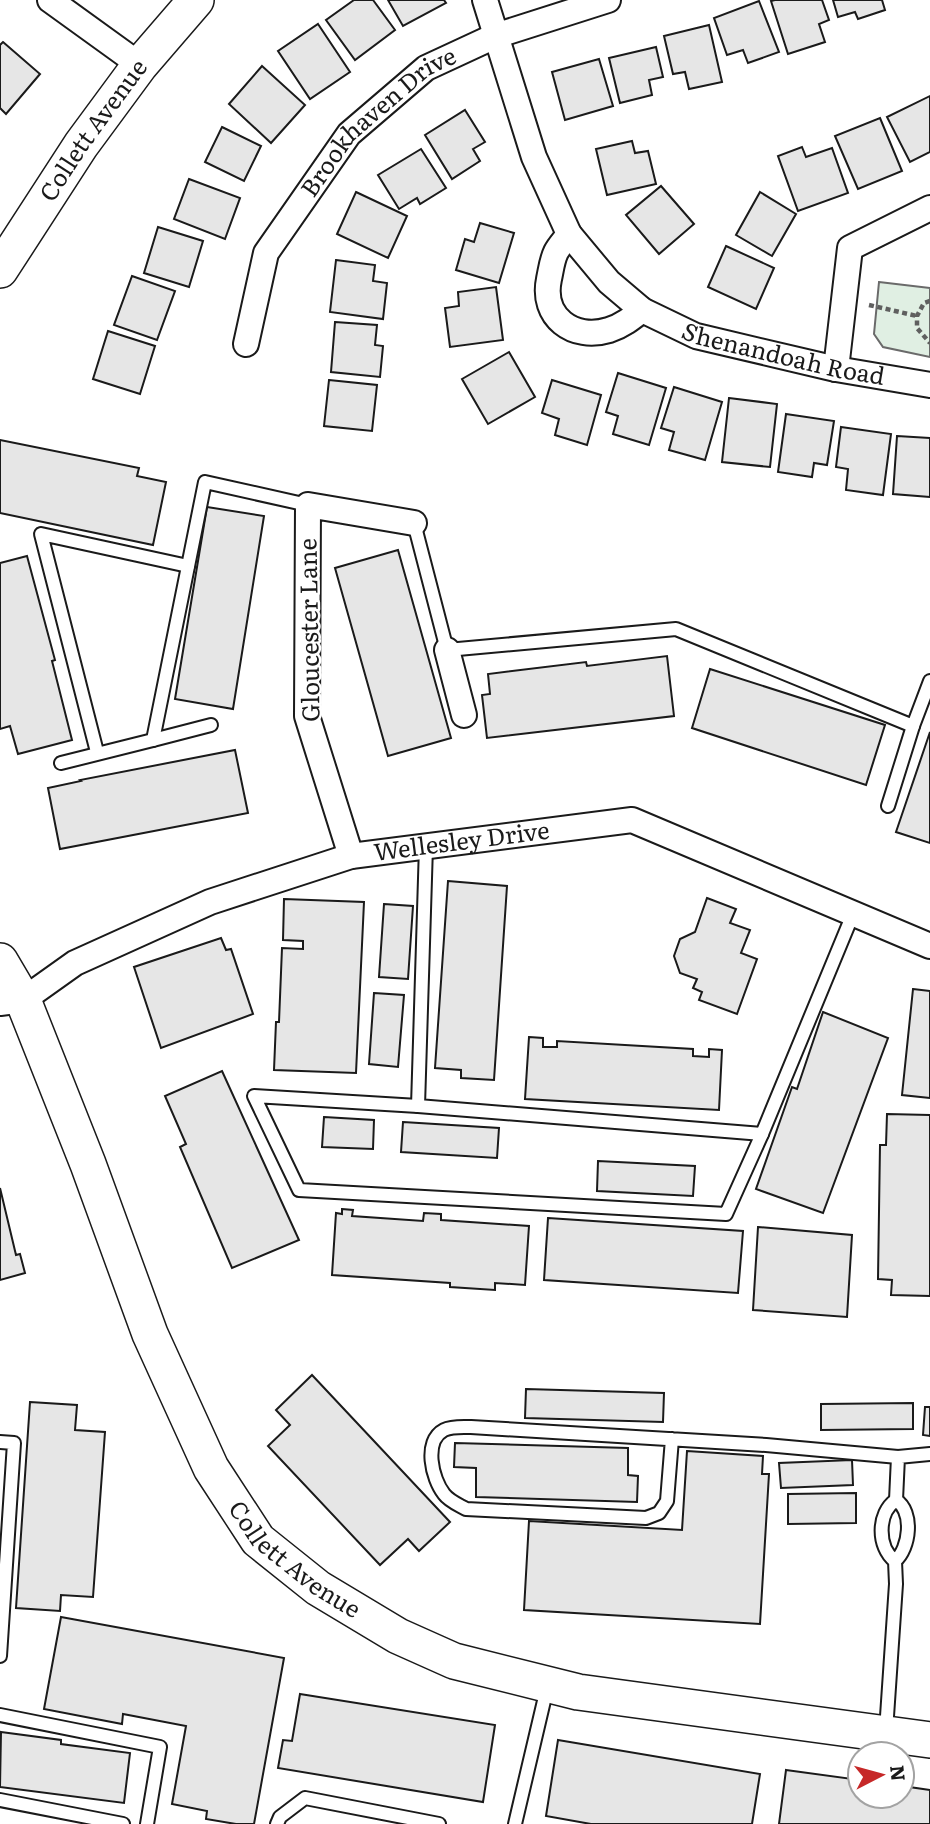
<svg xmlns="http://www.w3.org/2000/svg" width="930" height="1824" font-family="Literata,serif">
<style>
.green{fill:#e0efe3;stroke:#6a6a6a;stroke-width:2}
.building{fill:#e6e6e6;stroke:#1a1a1a;stroke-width:2}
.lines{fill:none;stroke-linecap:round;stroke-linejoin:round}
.lane-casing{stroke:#1a1a1a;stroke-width:16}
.street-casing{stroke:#1a1a1a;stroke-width:28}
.secondary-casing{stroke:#1a1a1a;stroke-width:38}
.path{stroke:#5f5f5f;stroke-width:4.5;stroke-dasharray:5 3.5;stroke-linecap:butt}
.lane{stroke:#fff;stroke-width:12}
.street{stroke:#fff;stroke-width:24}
.secondary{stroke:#fff;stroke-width:35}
.labels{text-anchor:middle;stroke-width:5;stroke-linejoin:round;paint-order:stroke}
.street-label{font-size:24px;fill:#1a1a1a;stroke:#fff}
</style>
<rect width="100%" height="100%" fill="#fff"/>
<!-- green -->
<polygon class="green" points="879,282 930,288 930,357 883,347 874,334"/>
<!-- building -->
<g class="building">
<polygon points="354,0 373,0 395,30 355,60 326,20"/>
<polygon points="388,0 444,0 446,3 403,26"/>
<polygon points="775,0 822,0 829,20 819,24 825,42 788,54 771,1"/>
<polygon points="833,0 882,0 885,10 858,19 855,12 838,17"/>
<polygon points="759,1 779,52 748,63 743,50 727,55 714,18"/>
<polygon points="318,24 350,72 310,99 278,51"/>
<polygon points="709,25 722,82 689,89 685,72 673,74 664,36"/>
<polygon points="3,42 40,74 6,114 0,108 0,45"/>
<polygon points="656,47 663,77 649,80 652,95 620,103 609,58"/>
<polygon points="599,59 613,106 565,120 552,72"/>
<polygon points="262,66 305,105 271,143 229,104"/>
<polygon points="930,96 930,152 910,162 887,117"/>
<polygon points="465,110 485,142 473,149 480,161 452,179 425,135"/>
<polygon points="880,118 902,171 858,189 835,136"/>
<polygon points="222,127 261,146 244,181 205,162"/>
<polygon points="632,141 635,153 648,151 656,184 607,195 596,149"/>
<polygon points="802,147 806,157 832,148 848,193 798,211 778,156"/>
<polygon points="421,149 446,188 420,204 417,198 399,209 378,175"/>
<polygon points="189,179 240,198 225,239 174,219"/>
<polygon points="661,186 694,224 659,254 626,215"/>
<polygon points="356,192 407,216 388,258 337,234"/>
<polygon points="760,192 796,214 772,256 736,235"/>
<polygon points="480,223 514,233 499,283 456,270 465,239 474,242"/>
<polygon points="158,227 203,241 189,287 144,273"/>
<polygon points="726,246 774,268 756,309 708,287"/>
<polygon points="336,260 375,265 373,281 387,283 383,319 330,312"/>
<polygon points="132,276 175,291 157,340 114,325"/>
<polygon points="496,287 503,340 450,347 445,308 459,306 458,292"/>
<polygon points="335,322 377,325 375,345 383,346 380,377 331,372"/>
<polygon points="108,331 155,346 140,394 93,379"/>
<polygon points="509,352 535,397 488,424 462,379"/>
<polygon points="618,373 666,388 649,445 613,434 618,416 606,412"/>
<polygon points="329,380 377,385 372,431 324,426"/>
<polygon points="552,380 601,395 587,445 555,435 559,419 542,413"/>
<polygon points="674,387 722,402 705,460 669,450 674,432 661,428"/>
<polygon points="729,398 777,404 770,467 722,462"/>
<polygon points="786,414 834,421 827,465 814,463 812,477 778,472"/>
<polygon points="841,427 891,434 883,495 846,490 848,469 836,467"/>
<polygon points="897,436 930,438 930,497 893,494"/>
<polygon points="0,440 139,468 137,476 166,482 153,545 0,513"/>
<polygon points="207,507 264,516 233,709 175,699"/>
<polygon points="398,550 451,738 388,756 335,568"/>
<polygon points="27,556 55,660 52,661 72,740 18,754 10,726 0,729 0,563"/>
<polygon points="667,656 674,716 487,738 482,695 490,694 488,674 586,662 587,666"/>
<polygon points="710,669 885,725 866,785 692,728"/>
<polygon points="930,732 930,843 896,832"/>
<polygon points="235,750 248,813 60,849 48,788 81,781 80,780"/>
<polygon points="448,881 507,886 494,1080 461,1078 461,1070 435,1068"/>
<polygon points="707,898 736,909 730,923 750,930 741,953 757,959 737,1014 699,1000 702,992 693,988 697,979 680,973 674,956 680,939 695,932"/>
<polygon points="284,899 364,902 356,1073 274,1070 276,1022 279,1022 282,948 303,949 303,941 283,940"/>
<polygon points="384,904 413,906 408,979 379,977"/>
<polygon points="221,938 226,950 231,949 253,1014 161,1048 134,967"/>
<polygon points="913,989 930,991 930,1098 902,1095"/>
<polygon points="374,993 404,995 398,1067 369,1064"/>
<polygon points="823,1012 888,1038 823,1213 756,1189 792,1087 797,1089"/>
<polygon points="529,1037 543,1038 543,1047 557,1047 557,1041 693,1049 693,1056 709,1057 709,1049 722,1050 719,1110 525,1099"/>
<polygon points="222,1071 299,1240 232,1268 180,1147 186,1144 165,1096"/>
<polygon points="887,1114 930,1115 930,1296 891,1295 892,1280 878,1279 880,1145 886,1145"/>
<polygon points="324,1117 374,1120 373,1149 322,1147"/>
<polygon points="403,1122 499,1128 497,1158 401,1152"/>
<polygon points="598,1161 695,1166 693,1196 597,1191"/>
<polygon points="0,1188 16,1255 20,1254 25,1273 0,1280"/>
<polygon points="342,1209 353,1210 352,1216 423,1221 424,1213 441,1214 441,1220 529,1226 525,1285 495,1283 495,1290 450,1287 450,1283 332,1275 336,1213 342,1214"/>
<polygon points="548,1218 743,1231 738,1293 544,1280"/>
<polygon points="758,1227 852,1235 847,1317 753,1310"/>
<polygon points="312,1375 450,1522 419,1551 408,1539 380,1565 268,1446 290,1425 276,1410"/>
<polygon points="526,1389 664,1393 663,1422 525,1418"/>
<polygon points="30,1402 77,1405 75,1430 105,1432 93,1597 61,1595 60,1611 16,1608"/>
<polygon points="913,1403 913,1429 821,1430 821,1404"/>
<polygon points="925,1407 930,1407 930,1436 923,1435"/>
<polygon points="455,1443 628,1448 628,1475 638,1476 637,1502 476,1497 476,1468 454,1467"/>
<polygon points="687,1451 763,1456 762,1474 769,1474 760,1624 524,1610 529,1521 682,1530"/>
<polygon points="852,1460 853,1485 781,1488 779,1463"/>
<polygon points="856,1493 856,1523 788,1524 788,1494"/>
<polygon points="61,1617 284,1658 254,1824 236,1824 206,1819 207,1811 172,1804 186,1726 123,1714 122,1724 44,1709"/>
<polygon points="300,1694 495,1725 483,1802 278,1768 283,1740 292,1741"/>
<polygon points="1,1732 61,1740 61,1744 130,1753 124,1803 0,1787"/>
<polygon points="558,1740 760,1774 752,1824 591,1824 546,1816"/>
<polygon points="786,1770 860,1780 860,1796 902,1796 902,1786 930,1790 930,1824 779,1824"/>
</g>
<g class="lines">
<defs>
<g id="lane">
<polyline points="414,523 447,650 676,629 913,726 930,681"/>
<polyline points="153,740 211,725"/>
<polyline points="97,752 41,534 188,566"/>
<polyline points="61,763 153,740 205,482 308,505"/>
<polyline points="888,806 913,726"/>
<polyline points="426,846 418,1106 762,1134 853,914"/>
<polyline points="418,1106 254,1096 299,1190 726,1214 762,1134"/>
<path d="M672 1439 667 1501 659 1513 646 1518 466 1509C459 1505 449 1501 444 1494 432 1479 423 1441 444 1430 452 1426 463 1427 471 1427L766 1445 898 1457"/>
<polyline points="0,1442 14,1443 0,1656"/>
<polyline points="896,1500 898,1457 930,1454"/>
<polyline points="0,1715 160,1747 147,1824"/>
<path d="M886 1731 896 1584 895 1561C910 1548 914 1512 896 1500 877 1513 877 1547 895 1561"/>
<polyline points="0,1800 123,1824"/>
<polyline points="277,1824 280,1817 305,1798 439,1824"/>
<polyline points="515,1824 547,1688"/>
</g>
<g id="street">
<polyline points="50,0 140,65"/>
<path id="s1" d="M485 0 534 157 569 234 609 282 642 310 696 336 836 369 930 385"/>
<path d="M569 234C565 240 559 246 556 252 552 260 551 270 549 279 541 317 573 341 609 330 622 326 632 318 642 310"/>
<path id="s2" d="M246 344 266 253 349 134 426 68 495 36 608 0"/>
<polyline points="836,369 850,248 930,208"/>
<polyline points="447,650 464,715"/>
<polyline points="351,856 307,716 308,505 414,523"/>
<path id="s3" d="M0 1003 23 1000 75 963 210 902 351 856 632 820 930 946"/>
</g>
<g id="secondary">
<path id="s4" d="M0 270 81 145 140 65 196 0"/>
<path id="s5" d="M0 961 23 1000 88 1164 150 1334 211 1468 258 1540 318 1588 398 1636 454 1661 578 1692 930 1740"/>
</g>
</defs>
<!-- lane casing -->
<use href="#lane" class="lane-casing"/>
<!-- street casing -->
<use href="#street" class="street-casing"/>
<!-- secondary casing -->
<use href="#secondary" class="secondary-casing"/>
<!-- path -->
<g class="path">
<polyline points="930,301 924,303 917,316 917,328 930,343"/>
<polyline points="869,305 917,316"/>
</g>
<!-- lane -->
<use href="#lane" class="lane"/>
<!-- street -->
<use href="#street" class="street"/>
<!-- secondary -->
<use href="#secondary" class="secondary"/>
</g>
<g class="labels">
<!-- street labels -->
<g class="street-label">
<text dy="8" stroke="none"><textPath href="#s2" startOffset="268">Brookhaven Drive</textPath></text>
<text dy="8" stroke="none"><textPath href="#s4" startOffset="168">Collett Avenue</textPath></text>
<text dy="8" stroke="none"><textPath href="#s1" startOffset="504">Shenandoah Road</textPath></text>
<text transform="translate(310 630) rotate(-91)" y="8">Gloucester Lane</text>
<text dy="8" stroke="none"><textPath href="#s3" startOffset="495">Wellesley Drive</textPath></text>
<text dy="8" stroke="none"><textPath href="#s5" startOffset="676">Collett Avenue</textPath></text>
</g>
</g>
<!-- north arrow -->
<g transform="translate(881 1775) rotate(84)"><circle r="33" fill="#ffffff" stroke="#a3a3a3" stroke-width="2"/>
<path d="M0-5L12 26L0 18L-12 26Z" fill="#c62828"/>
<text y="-10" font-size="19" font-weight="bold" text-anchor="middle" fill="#1a1a1a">N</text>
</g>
</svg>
